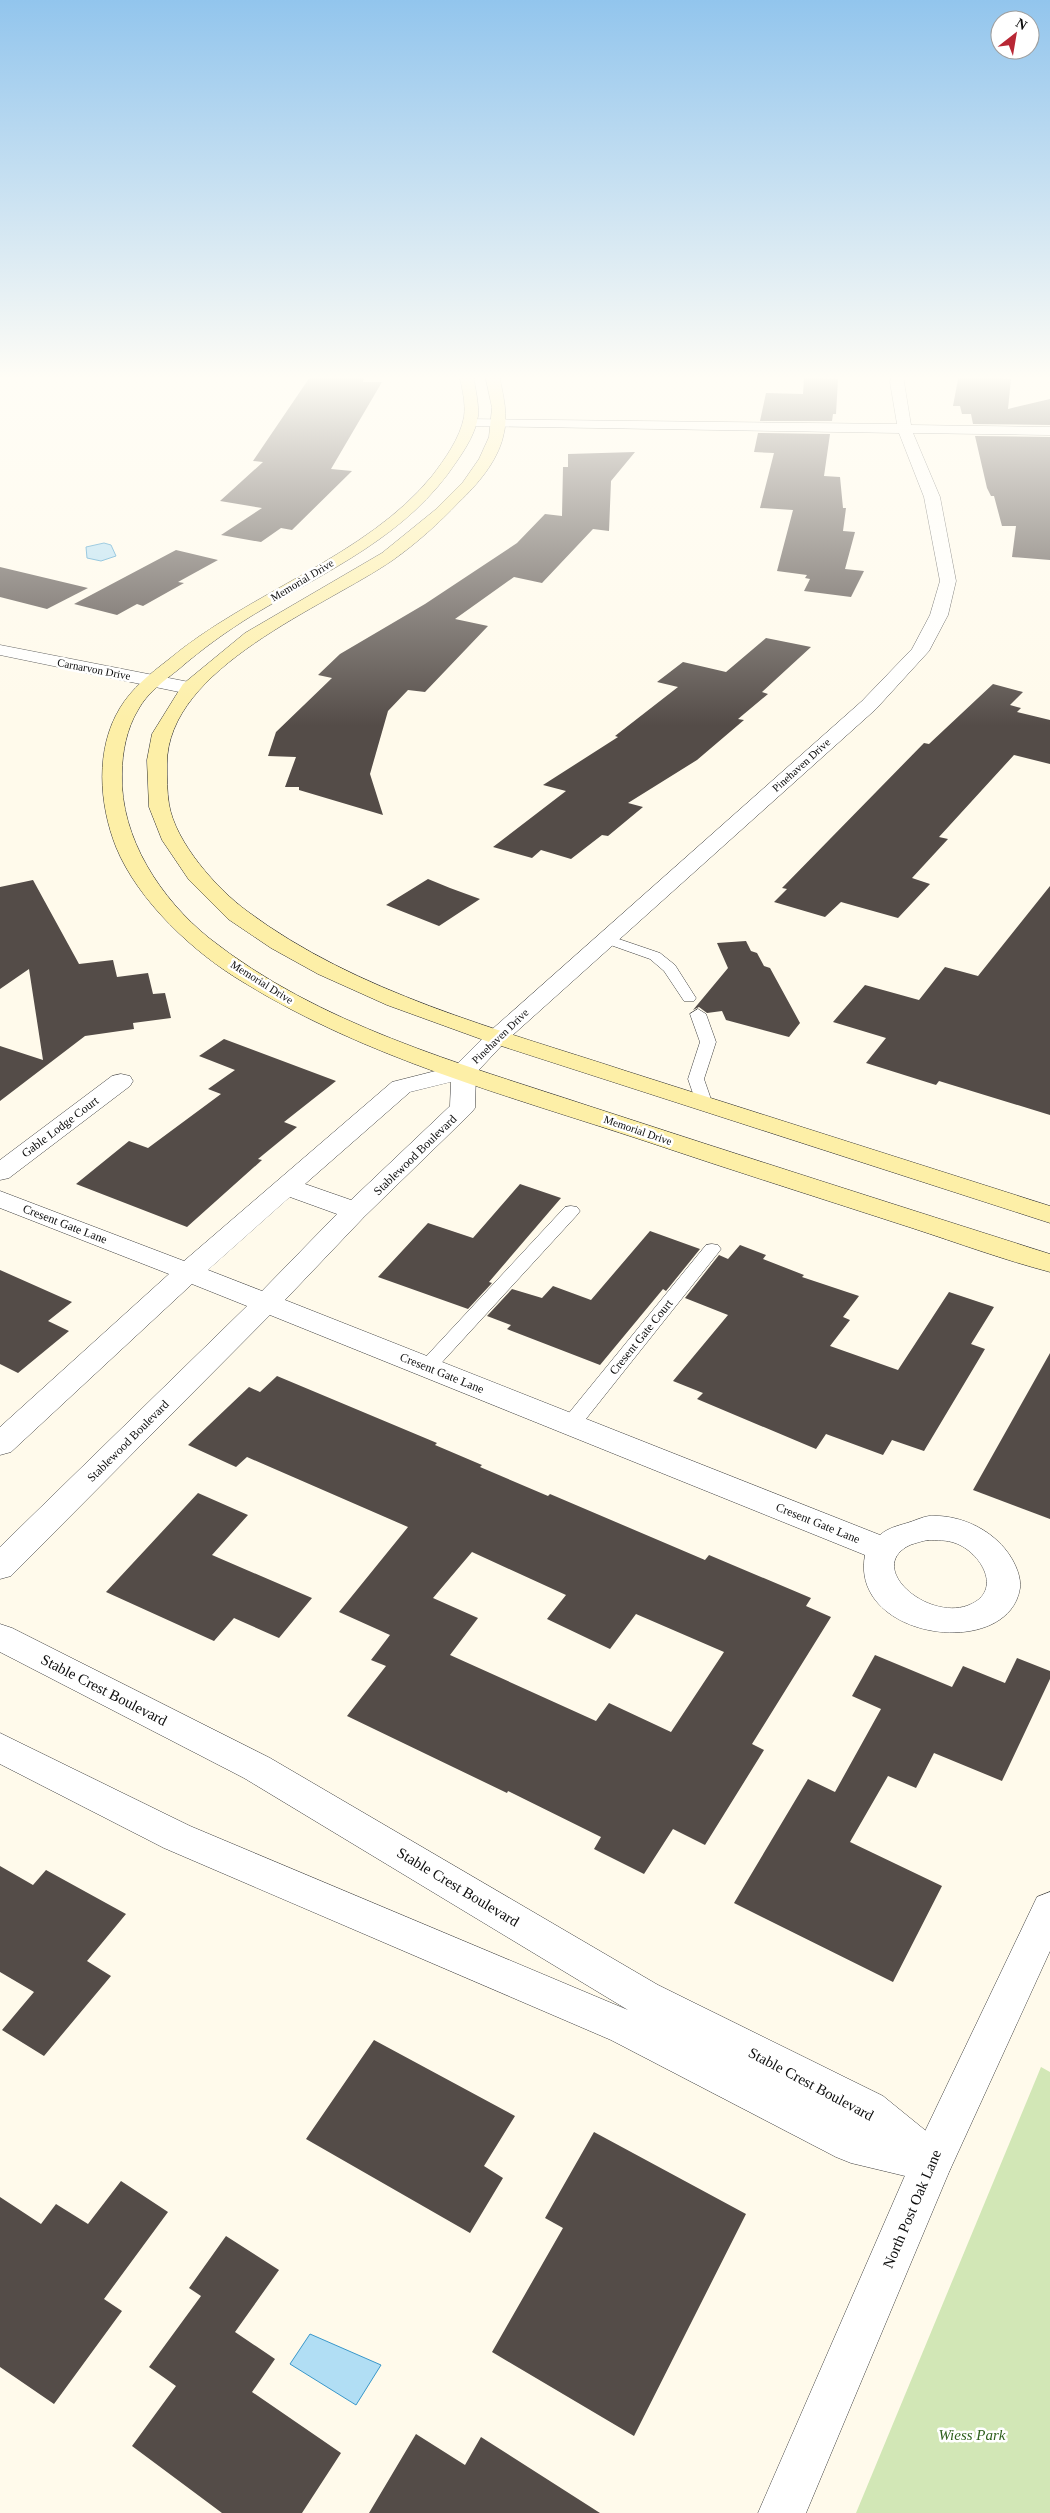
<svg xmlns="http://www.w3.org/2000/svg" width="1050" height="2513" font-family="'Times New Roman',serif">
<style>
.green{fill:#d2e7b6}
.water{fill:#b1def4;stroke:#3997ca}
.building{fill:#544c48;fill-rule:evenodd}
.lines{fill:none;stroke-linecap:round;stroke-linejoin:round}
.service-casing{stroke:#3f3f3f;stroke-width:1}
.minor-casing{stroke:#3f3f3f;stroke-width:1}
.tertiary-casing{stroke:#3f3f3f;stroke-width:1}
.secondary-casing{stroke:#2e2e2e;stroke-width:1}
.service{fill:#fff;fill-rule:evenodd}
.minor{fill:#fff;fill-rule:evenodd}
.tertiary{fill:#fff;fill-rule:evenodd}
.secondary{fill:#fdefa7;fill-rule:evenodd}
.labels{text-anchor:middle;stroke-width:5;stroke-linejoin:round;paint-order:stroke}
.far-street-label{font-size:11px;fill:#0c0c0c;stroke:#fff}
.street-label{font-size:12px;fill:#0c0c0c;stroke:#fff}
.near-street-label{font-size:15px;fill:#0c0c0c;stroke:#fff}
.near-park-label{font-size:15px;font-style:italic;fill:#2f611e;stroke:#fff}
</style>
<rect width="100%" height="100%" fill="#fffaeb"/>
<!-- green -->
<polygon class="green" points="1041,2067 1050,2072 1050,2513 856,2513"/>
<!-- water -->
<g class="water">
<polygon points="104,543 111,545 116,556 101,561 87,558 86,547"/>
<polygon points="310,2334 381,2365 356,2405 290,2364"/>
</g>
<!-- building -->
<g class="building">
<polygon points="312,374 364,374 363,382 382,382 331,469 352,471 292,530 281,528 261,542 221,535 262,508 220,501 263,462 253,461"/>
<polygon points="959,374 989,374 989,378 1011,379 1008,409 1050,399 1050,425 973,424 971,414 962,414 960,406 953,406"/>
<polygon points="804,378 838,379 836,414 833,414 832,421 760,421 766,393 803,394"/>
<polygon points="758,433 830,434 824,476 840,477 843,508 846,508 843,531 855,532 845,569 864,571 851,597 804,591 810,579 805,578 807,575 777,571 793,510 760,508 774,453 754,452"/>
<polygon points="975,436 1050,437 1050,560 1012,557 1016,526 1002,526 994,496 991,496 987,488"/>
<polygon points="635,452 611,481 609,531 593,529 542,583 514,577 455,619 488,626 425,692 408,690 388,711 370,774 383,815 299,790 299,787 285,787 296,757 268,756 276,732 332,678 318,675 340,654 425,604 517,543 545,514 562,516 563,467 568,467 568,454"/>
<polygon points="176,550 218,560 178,582 184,583 143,606 137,604 117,615 74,604"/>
<polygon points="0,567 88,588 47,609 0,597"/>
<polygon points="766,638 811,647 762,692 768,694 738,719 744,720 697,760 628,803 643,807 608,836 602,835 571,859 541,850 532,858 493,847 566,791 543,785 618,737 615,736 678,687 657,682 683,662 726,672"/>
<polygon points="993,684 1023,692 1010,705 1021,708 1017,712 1050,720 1050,764 1014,755 939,837 948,839 912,878 930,884 898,918 841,902 825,917 774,902 787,889 782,888 924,743 929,744"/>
<polygon points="428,879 450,888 480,899 439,926 386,905"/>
<polygon points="33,880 79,964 113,960 117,977 148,973 153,994 165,993 171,1018 133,1023 134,1029 85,1036 0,1101 0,1046 43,1060 29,969 0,989 0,887"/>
<polygon points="1050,886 1050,1115 939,1081 936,1085 866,1063 886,1038 833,1022 865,985 919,1000 945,967 978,976"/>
<polygon points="746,941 751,951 757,953 764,966 770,968 800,1023 789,1037 726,1020 722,1011 707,1013 699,1007 693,1010 728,968 717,943"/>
<polygon points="224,1039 336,1081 284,1122 297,1127 258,1159 262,1160 187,1227 76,1184 129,1141 148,1148 221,1094 208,1089 235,1070 199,1056"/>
<polygon points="520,1184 561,1198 489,1282 492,1283 468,1309 378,1277 428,1223 473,1238"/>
<polygon points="650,1231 700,1249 666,1291 663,1289 600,1365 507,1329 511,1325 487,1316 512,1289 542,1298 553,1286 591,1300"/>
<polygon points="740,1245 766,1255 763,1259 804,1275 802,1277 859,1296 843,1317 850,1320 830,1346 898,1370 949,1292 994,1307 971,1344 985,1349 924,1451 892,1440 883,1455 826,1434 816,1449 697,1399 703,1393 673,1381 728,1315 685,1298 719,1255 728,1259"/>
<polygon points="0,1270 72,1302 48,1321 69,1331 18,1373 0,1364"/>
<polygon points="1050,1353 1050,1519 973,1490"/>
<path d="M277 1376 437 1443 435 1445 482 1465 480 1467 548 1496 550 1494 705 1560 709 1555 811 1598 806 1606 831 1617 752 1744 764 1750 705 1845 673 1829 644 1874 594 1849 601 1837 508 1791 507 1793 347 1716 386 1666 371 1660 390 1635 339 1612 408 1527 247 1457 236 1467 188 1445 249 1387 260 1392ZM472 1552 566 1595 547 1619 610 1649 636 1614 724 1652 671 1732 609 1703 596 1721 450 1655 478 1618 433 1598Z"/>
<polygon points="198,1493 248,1515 212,1555 312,1598 279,1638 234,1618 214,1641 106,1592"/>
<polygon points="875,1655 952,1687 963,1666 1005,1683 1017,1658 1050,1671 1050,1679 1002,1781 934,1753 916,1788 888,1776 850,1842 942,1886 893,1982 734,1903 808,1779 835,1792 881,1709 852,1696"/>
<polygon points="0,1866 33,1885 46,1870 126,1914 87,1961 111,1976 44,2056 2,2030 34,1992 0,1972"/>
<polygon points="374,2040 515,2116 484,2166 503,2178 470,2233 306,2139"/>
<polygon points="594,2132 746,2214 634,2436 492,2352 563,2228 545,2218"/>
<polygon points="121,2181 168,2212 104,2299 122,2311 54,2404 0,2367 0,2197 41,2224 56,2204 88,2224"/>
<polygon points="226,2236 279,2270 235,2332 275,2359 252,2392 341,2453 302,2513 222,2513 132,2446 176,2386 149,2367 201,2296 189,2288"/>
<polygon points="416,2434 465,2465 481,2437 600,2513 369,2513"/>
</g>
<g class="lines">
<defs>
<g id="service">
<polygon points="607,935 660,953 675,965 696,998 694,1001 684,1001 664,971 650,959 602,942 600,939"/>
<polygon points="698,1009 706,1014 716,1042 704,1079 713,1105 705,1110 697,1105 688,1079 700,1042 690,1014"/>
<polygon points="571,1206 577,1207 580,1211 577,1215 434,1371 427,1373 420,1371 418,1367 420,1363 565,1207"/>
<polygon points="712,1244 718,1245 721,1249 718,1253 578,1429 571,1431 564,1429 561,1424 564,1419 706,1245"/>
</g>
<g id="minor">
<path d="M892 374H906L904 382 911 425 1050 427V435L913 433 940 497 956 581 948 615 929 651 876 709 505 1042 476 1073 475 1108 471 1113 364 1217 285 1300 880 1535C888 1528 897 1526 907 1523 914 1521 922 1517 929 1516 961 1514 996 1531 1012 1559 1017 1568 1021 1578 1020 1588 1009 1661 849 1640 865 1555L270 1315 11 1576 0 1579V1547L247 1306 192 1284 11 1452 0 1455V1427L169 1274 0 1208V1191L184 1261 392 1082 455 1066 489 1032 862 701 912 649 930 615 940 581 924 497 899 433 470 426 465 425 463 422 465 419 897 424 890 382ZM451 1082 450 1106 351 1200 305 1184 410 1092ZM290 1197 337 1214 262 1291 208 1270ZM928 1540C937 1540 947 1540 955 1543 981 1552 1004 1591 969 1605 928 1622 864 1567 910 1545 916 1543 922 1541 928 1540Z"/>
<polygon points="0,645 189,682 195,684 198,688 195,692 189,694 0,655"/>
<polygon points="121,1074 130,1076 133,1081 130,1086 9,1178 0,1180 0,1160 112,1076"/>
<polygon points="0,1624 12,1628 270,1758 658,1985 883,2096 947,2148 953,2162 947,2176 932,2182 926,2181 851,2163 836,2157 611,2040 164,1848 0,1764 0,1733 190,1826 628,2010 244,1778 0,1652"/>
</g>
<polygon id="tertiary" points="1050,1892 1050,1951 949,2172 806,2513 758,2513 917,2148 1037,1897"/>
<g id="secondary">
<path d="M459 374H473C475 388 479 402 478 416 476 432 466 448 457 461 408 536 328 570 253 615 227 631 202 649 179 669 164 681 147 693 138 710 127 728 122 752 122 774 120 838 161 899 209 938 319 1025 459 1063 589 1106 742 1156 896 1205 1050 1254V1272C1004 1260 958 1243 912 1228 823 1199 734 1171 645 1141 509 1096 366 1058 243 982 194 953 138 901 116 847 99 804 95 749 120 708 132 688 150 674 168 660 249 592 366 557 432 476 445 459 460 438 464 417 466 403 462 388 459 374Z"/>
<path d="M485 374H499C503 395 509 416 503 437 497 462 477 485 459 502 439 523 417 543 393 560 325 607 167 667 167 764 167 777 167 792 169 804 175 842 217 889 247 911 357 993 498 1029 626 1071 767 1116 909 1161 1050 1206V1223L489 1042 387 1005 318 974 271 948 228 919 189 880 162 840 149 807 147 760 152 734 183 684 245 633 382 553 435 510 463 482 479 459 489 437 492 408Z"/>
</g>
</defs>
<!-- service casing -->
<use href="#service" class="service-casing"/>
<!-- minor casing -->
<use href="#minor" class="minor-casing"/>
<!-- tertiary casing -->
<use href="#tertiary" class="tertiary-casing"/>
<!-- secondary casing -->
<use href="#secondary" class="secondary-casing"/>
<!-- service -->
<use href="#service" class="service"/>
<!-- minor -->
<use href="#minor" class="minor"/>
<!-- tertiary -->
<use href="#tertiary" class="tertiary"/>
<!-- secondary -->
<use href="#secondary" class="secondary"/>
</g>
<!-- sky -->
<linearGradient id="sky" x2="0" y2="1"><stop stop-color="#92c5ed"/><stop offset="0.52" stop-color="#fffdf6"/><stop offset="1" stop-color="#fffdf6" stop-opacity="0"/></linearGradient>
<rect width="1050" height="726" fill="url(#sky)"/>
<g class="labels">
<!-- far-street labels -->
<g class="far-street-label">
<text transform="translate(302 580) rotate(-31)" y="4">Memorial Drive</text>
<text transform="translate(94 669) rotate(11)" y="4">Carnarvon Drive</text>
<text transform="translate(801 765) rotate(-42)" y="4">Pinehaven Drive</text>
<text transform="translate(262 982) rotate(32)" y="4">Memorial Drive</text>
<text transform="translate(500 1036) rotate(-44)" y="4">Pinehaven Drive</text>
<text transform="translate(638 1130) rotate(19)" y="4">Memorial Drive</text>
</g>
<!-- street labels -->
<g class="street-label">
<text transform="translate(60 1127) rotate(-37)" y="4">Gable Lodge Court</text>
<text transform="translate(415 1155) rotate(-44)" y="4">Stablewood Boulevard</text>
<text transform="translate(65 1224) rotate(21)" y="4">Cresent Gate Lane</text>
<text transform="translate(641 1337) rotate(-51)" y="4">Cresent Gate Court</text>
<text transform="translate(442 1373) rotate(22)" y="4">Cresent Gate Lane</text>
<text transform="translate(128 1441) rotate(-45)" y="4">Stablewood Boulevard</text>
<text transform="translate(818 1523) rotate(22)" y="4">Cresent Gate Lane</text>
</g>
<!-- near-street labels -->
<g class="near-street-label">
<text transform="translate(104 1690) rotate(27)" y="5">Stable Crest Boulevard</text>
<text transform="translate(458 1887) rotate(31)" y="5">Stable Crest Boulevard</text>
<text transform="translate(811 2084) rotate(28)" y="5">Stable Crest Boulevard</text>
<text transform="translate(912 2209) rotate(-67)" y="5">North Post Oak Lane</text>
</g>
<!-- near-park labels -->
<g class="near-park-label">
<text x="972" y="2440">Wiess Park</text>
</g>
</g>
<!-- north arrow -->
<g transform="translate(1015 35) rotate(31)"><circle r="24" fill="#ffffff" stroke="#9e9e9e"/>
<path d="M0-4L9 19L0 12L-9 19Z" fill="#b82735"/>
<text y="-8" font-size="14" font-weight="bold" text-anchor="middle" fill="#0c0c0c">N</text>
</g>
</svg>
